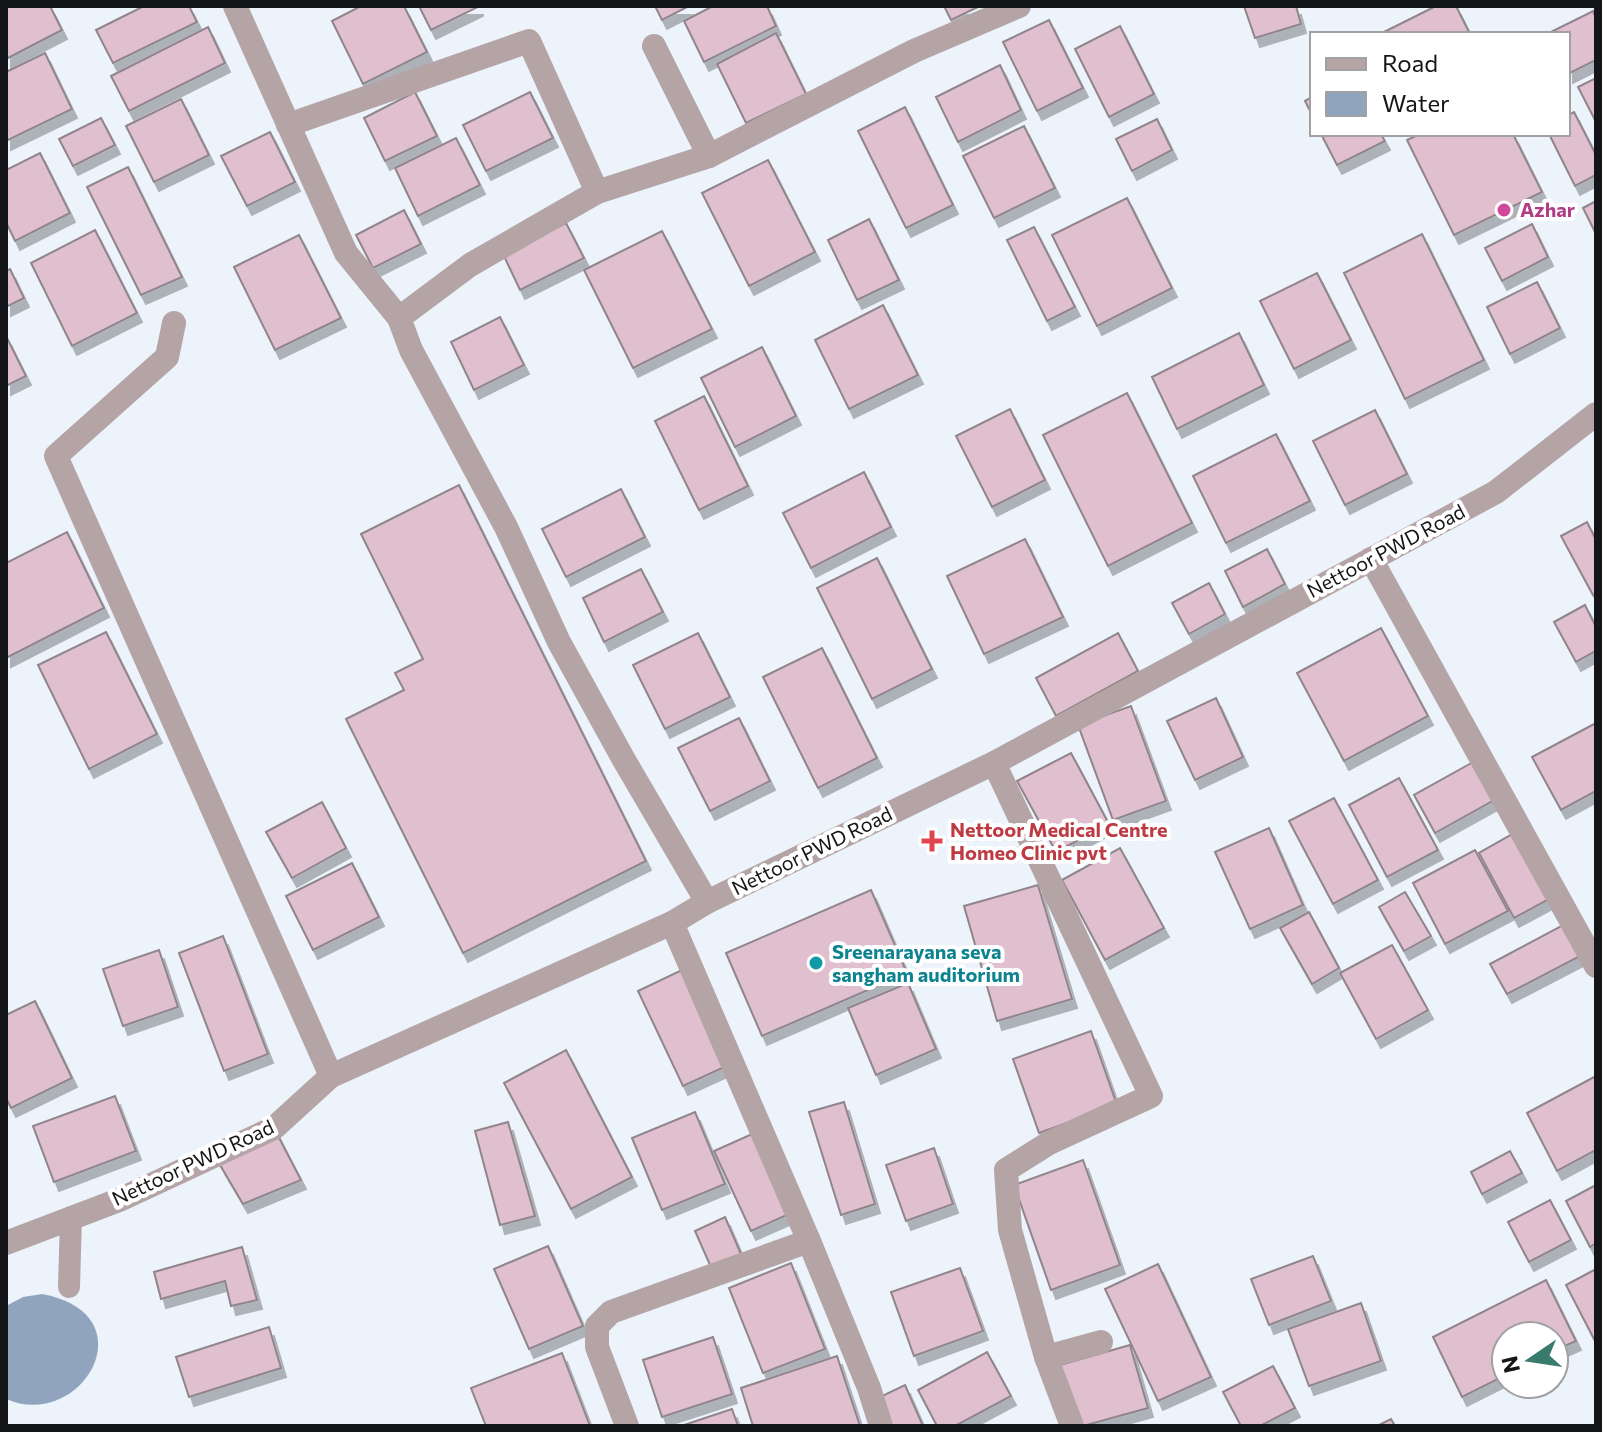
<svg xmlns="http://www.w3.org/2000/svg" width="1602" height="1432" font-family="Commissioner,sans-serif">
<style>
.water{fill:#90a5bd}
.building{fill:#e0bfcf;stroke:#8f858a;stroke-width:2;filter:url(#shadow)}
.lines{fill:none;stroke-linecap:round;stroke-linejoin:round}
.service{stroke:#b5a4a6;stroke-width:22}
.minor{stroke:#b5a4a6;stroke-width:24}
.tertiary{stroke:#b5a4a6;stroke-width:24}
.hotel-dot{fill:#d1479c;stroke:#fff;stroke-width:3}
.health-dot{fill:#e0444e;stroke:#fff;stroke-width:3}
.culture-dot{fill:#0f9aa8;stroke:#fff;stroke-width:3}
.labels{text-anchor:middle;stroke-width:8;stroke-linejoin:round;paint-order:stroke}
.hotel-label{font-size:20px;font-weight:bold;fill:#b23c85;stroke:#fff;text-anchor:start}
.street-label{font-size:20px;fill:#131518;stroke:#fff}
.health-label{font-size:20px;font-weight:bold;fill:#be3a42;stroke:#fff;text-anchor:start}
.culture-label{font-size:20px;font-weight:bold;fill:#0d838f;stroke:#fff;text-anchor:start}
</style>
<defs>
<filter id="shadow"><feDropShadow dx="5" dy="9" stdDeviation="0" flood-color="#0004"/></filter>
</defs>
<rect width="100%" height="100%" fill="#ecf3fb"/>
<!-- water -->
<path class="water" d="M42 1294C150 1314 82 1432 6 1399V1306L23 1297Z"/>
<!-- building -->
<g class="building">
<polygon points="6,6 50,6 62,30 6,59"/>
<polygon points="144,6 189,6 197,22 113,63 96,30"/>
<polygon points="361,6 404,6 427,52 363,84 332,21"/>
<polygon points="419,6 478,6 478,7 431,30"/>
<polygon points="655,6 689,6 662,20"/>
<polygon points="713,6 767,6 776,26 704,62 684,21"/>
<polygon points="944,6 980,6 951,20"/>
<polygon points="1244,6 1296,6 1301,24 1255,38"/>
<polygon points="1436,6 1456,6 1470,34 1380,34"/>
<polygon points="1593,11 1596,18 1596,60 1568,74 1568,34 1547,34"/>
<polygon points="1049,20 1083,88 1037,111 1003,42"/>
<polygon points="1120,26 1154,94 1109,117 1075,49"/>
<polygon points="208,27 225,63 129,111 111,76"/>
<polygon points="776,33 806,94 746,123 717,64"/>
<polygon points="45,53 72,109 6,141 6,72"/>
<polygon points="1000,65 1021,110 958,142 936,97"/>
<polygon points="1596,78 1596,122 1578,87"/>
<polygon points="415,92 437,136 385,161 364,118"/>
<polygon points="530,92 553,138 486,171 463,125"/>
<polygon points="1312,97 1312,115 1305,101"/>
<polygon points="181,99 209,155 154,182 126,126"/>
<polygon points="905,107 953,205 906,228 858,131"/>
<polygon points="1574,112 1596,155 1596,175 1575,186 1549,134 1568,134 1568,115"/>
<polygon points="101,118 115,145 73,166 59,139"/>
<polygon points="1157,119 1172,150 1132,171 1116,139"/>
<polygon points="1024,126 1055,188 994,218 963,156"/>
<polygon points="270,132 295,182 247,206 221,156"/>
<polygon points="1321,134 1381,134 1385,141 1337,165"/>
<polygon points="1420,134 1513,134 1542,192 1454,235 1407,140"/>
<polygon points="456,138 480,185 418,216 395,168"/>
<polygon points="40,153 70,213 15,241 6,222 6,170"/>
<polygon points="768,160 815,252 749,286 702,193"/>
<polygon points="128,167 182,277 141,295 87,187"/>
<polygon points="1127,198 1172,288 1097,326 1052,235"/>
<polygon points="1596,201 1596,234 1583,208"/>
<polygon points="404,210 421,244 373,268 356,235"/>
<polygon points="869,219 899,280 857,300 828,240"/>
<polygon points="566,223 584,258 520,290 503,254"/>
<polygon points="1532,224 1548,257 1502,281 1485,248"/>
<polygon points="1034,227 1075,307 1047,321 1007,240"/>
<polygon points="95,230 137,313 72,346 31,263"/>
<polygon points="662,231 712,329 633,368 584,270"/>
<polygon points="1422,234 1484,360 1405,399 1344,273"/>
<polygon points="299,235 341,318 275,350 234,267"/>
<polygon points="10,269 24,298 6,307 6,271"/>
<polygon points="1317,273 1351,340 1294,369 1260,301"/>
<polygon points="1537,282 1560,328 1510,354 1487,307"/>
<polygon points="883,305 918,375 849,409 815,340"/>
<polygon points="500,317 524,365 474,390 451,342"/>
<polygon points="1239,333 1264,385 1177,429 1152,377"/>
<polygon points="6,336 26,376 6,386"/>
<polygon points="762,347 796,416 735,447 701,378"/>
<polygon points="1127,393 1192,523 1108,566 1043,435"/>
<polygon points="704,396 748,486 699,510 655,421"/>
<polygon points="1010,409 1045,480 992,507 956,436"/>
<polygon points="1375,410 1407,474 1345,505 1313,441"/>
<polygon points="1276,434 1310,501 1226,543 1193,476"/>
<polygon points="864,472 891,527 811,568 783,513"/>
<polygon points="459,485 646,861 463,953 346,719 404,690 395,673 423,659 361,534"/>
<polygon points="621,489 645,537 566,577 542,529"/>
<polygon points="1587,522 1596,540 1596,593 1593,595 1561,536"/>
<polygon points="67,532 104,608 6,658 6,563"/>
<polygon points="1025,539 1063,617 984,654 947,576"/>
<polygon points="1267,549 1285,584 1243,607 1225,571"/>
<polygon points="877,558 932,669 872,699 817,588"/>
<polygon points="641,569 663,612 604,642 583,598"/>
<polygon points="1209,583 1225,614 1189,634 1172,603"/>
<polygon points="1585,605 1596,627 1596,651 1576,662 1554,622"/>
<polygon points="1381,628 1428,716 1344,761 1297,673"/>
<polygon points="106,632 157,734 89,769 38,665"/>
<polygon points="698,633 730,697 665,729 633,665"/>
<polygon points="1118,633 1138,671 1056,716 1036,678"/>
<polygon points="822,648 877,758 818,788 763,677"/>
<polygon points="1216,698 1243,757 1195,780 1167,721"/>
<polygon points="1131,706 1166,801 1113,820 1078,725"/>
<polygon points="739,718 770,781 710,811 678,748"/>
<polygon points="1596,723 1596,791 1561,810 1532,757"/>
<polygon points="1071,753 1109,824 1056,852 1017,781"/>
<polygon points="1475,761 1496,799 1435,833 1414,795"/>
<polygon points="1399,778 1438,850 1387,877 1349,805"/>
<polygon points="1334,798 1378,880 1333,904 1289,821"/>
<polygon points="322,802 346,848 292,878 266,832"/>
<polygon points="1269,828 1303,905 1250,929 1215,852"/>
<polygon points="1516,832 1551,898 1514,918 1479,853"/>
<polygon points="1120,848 1164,928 1105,960 1062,880"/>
<polygon points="1475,850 1508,911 1445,944 1413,883"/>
<polygon points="352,863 379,917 313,950 286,896"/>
<polygon points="1038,885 1072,999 997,1021 964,906"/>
<polygon points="871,890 907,973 762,1036 726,953"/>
<polygon points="1405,892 1431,936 1404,951 1379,907"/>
<polygon points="1309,912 1339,968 1312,984 1280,928"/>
<polygon points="1565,924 1582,955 1507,994 1490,964"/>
<polygon points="223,936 268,1054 224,1071 179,953"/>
<polygon points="1392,945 1428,1010 1376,1039 1340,973"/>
<polygon points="159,950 178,1007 123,1026 103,969"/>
<polygon points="686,968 731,1064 683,1086 638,991"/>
<polygon points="908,983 936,1049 876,1075 848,1008"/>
<polygon points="35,1001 72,1078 11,1108 6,1098 6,1015"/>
<polygon points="1091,1031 1117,1105 1039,1133 1013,1059"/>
<polygon points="566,1050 632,1177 571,1209 504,1083"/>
<polygon points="1596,1076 1596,1150 1557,1171 1527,1113"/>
<polygon points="115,1096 136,1151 54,1182 33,1126"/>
<polygon points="844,1102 875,1204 841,1215 809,1112"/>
<polygon points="695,1112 725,1184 662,1210 632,1138"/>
<polygon points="508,1122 535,1216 500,1225 475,1131"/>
<polygon points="274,1128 301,1180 243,1204 220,1165"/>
<polygon points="752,1134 789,1214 751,1231 714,1151"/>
<polygon points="934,1148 953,1204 906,1221 886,1165"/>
<polygon points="1510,1151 1522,1173 1482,1194 1471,1172"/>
<polygon points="1083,1160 1120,1265 1051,1290 1014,1185"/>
<polygon points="1596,1185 1596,1243 1590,1247 1566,1201"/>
<polygon points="1550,1200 1571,1240 1529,1262 1508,1222"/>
<polygon points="725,1217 744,1261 714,1274 695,1231"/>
<polygon points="548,1246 583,1326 529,1349 494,1269"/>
<polygon points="242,1247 257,1300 231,1306 225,1281 161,1299 154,1272"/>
<polygon points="1313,1256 1331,1301 1269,1325 1251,1279"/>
<polygon points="791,1263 825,1349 763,1373 729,1288"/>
<polygon points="1158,1264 1211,1377 1158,1401 1105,1289"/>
<polygon points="960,1268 983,1331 914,1356 891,1292"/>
<polygon points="1596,1269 1596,1343 1566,1285"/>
<polygon points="1546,1280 1576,1341 1554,1351 1554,1336 1506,1336 1506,1375 1462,1397 1433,1337"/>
<polygon points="1361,1303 1381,1361 1309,1386 1288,1329"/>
<polygon points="269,1327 281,1368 189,1397 176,1357"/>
<polygon points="713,1337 732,1394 662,1417 643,1360"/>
<polygon points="1130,1345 1148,1408 1083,1426 1060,1365"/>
<polygon points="987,1352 1011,1396 955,1426 937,1426 918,1390"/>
<polygon points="562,1353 590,1426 486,1426 471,1388"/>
<polygon points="837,1356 860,1426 753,1426 741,1388"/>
<polygon points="1273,1366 1295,1408 1260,1426 1241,1426 1223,1392"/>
<polygon points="905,1385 923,1426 890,1426 878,1398"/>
<polygon points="732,1409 738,1426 681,1426"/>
<polygon points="1391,1419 1395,1426 1377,1426"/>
</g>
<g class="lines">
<!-- service -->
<polyline class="service" points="69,1287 71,1217"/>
<!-- minor -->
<g class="minor">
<polyline points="235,6 346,253 399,318 411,350 506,527 559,642 624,760 707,902"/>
<polyline points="654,46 709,156"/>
<polyline points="288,125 529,41 597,192"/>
<polyline points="399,318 470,265 597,192 709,156 914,51 1019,6"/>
<polyline points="174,323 167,357 56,456 331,1076"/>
<polyline points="1371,559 1596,966"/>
<polyline points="994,763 1151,1096 1049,1143 1006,1170 1010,1230 1046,1357 1072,1426"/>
<polyline points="672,923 809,1241 869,1388 881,1426"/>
<polyline points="1046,1357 1101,1342"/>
<polyline points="627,1426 597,1347 597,1326 611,1312 809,1241"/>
</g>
<!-- tertiary -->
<polyline class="tertiary" points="6,1243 119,1200 274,1128 331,1076 672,923 707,902 994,763 1496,492 1596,414"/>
</g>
<!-- markers -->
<circle class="hotel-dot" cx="1504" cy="210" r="8"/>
<path class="health-dot" d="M928 829h8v8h8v8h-8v8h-8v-8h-8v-8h8z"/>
<circle class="culture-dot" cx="816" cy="963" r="8"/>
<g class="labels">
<!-- hotel labels -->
<g class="hotel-label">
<text x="1520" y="217">Azhar</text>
</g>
<!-- street labels -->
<g class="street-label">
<text transform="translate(1386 551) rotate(-28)" y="7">Nettoor PWD Road</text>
<text transform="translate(812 851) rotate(-26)" y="7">Nettoor PWD Road</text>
<text transform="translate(193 1163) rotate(-25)" y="7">Nettoor PWD Road</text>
</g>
<!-- health labels -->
<g class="health-label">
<text x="950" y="837">Nettoor Medical Centre<tspan x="950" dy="23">Homeo Clinic pvt</tspan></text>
</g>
<!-- culture labels -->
<g class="culture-label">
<text x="832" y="959">Sreenarayana seva<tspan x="832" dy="23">sangham auditorium</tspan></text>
</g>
</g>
<!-- border -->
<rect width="1602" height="1432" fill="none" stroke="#131518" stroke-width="16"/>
<!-- legend -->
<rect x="1310" y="32" width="260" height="104" fill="#ffffff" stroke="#a1a1a3" stroke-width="2"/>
<rect x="1326" y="58" width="40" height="12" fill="#b5a4a6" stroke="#a1a1a3" stroke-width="2"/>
<text x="1382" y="72" font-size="24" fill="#131518">Road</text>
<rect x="1326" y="92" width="40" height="24" fill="#90a5bd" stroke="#a1a1a3" stroke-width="2"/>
<text x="1382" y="112" font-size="24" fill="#131518">Water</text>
<!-- north arrow -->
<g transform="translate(1530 1360) rotate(257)"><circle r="38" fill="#ffffff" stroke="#a1a1a3" stroke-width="2"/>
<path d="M0-6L14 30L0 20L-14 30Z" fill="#397b6c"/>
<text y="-12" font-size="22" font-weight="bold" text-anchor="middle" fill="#131518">N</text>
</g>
</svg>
